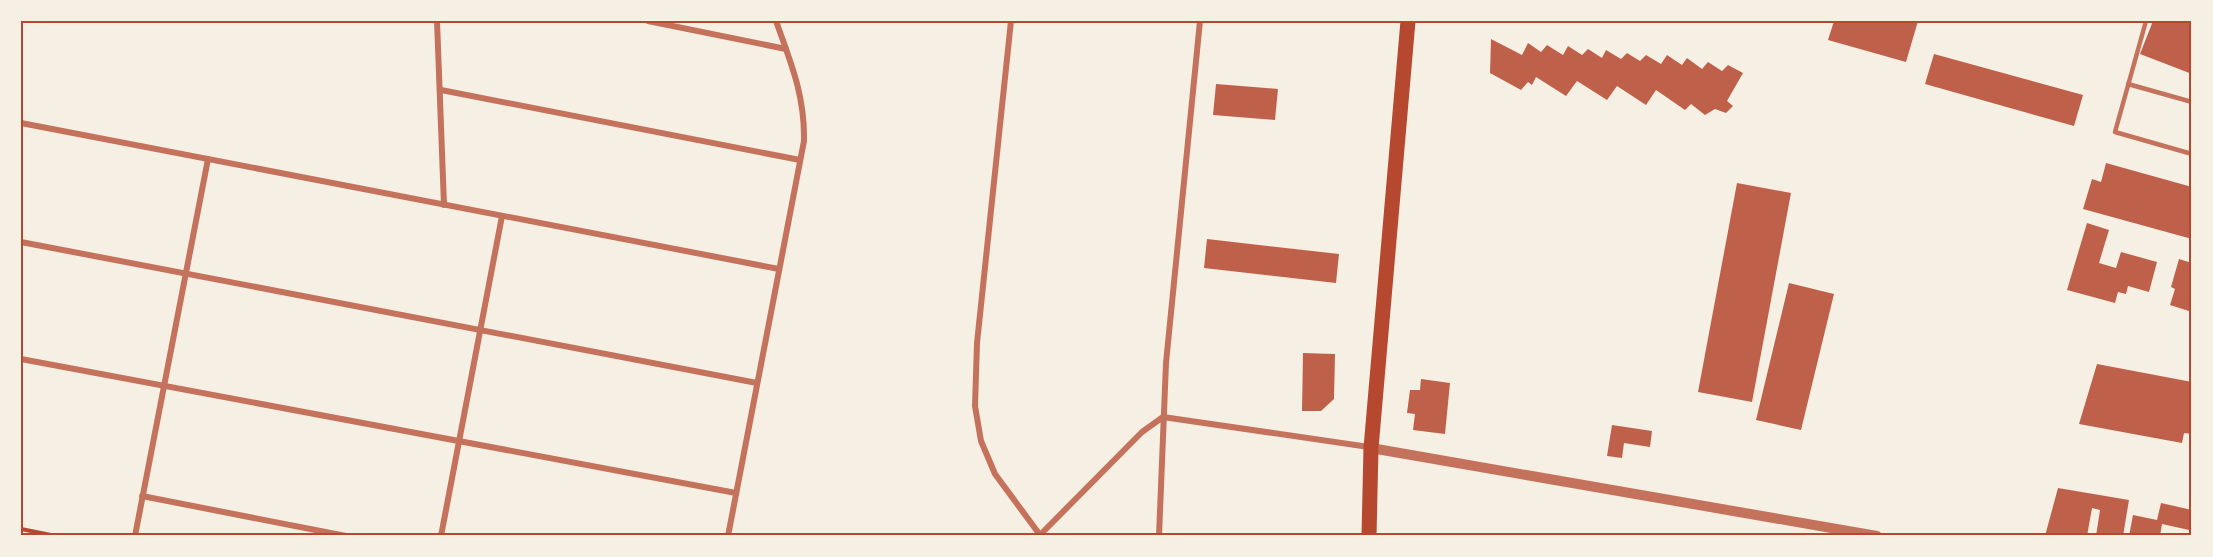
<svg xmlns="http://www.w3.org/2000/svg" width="2213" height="557" font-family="'Open Sans',sans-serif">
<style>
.building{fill:#bf614a}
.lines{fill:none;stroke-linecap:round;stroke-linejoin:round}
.path{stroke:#b5482f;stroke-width:4}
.service{stroke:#c5725c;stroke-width:4.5}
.minor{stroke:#c5725c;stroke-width:6}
.tertiary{stroke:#c5725c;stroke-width:10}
.primary{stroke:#b5482f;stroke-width:15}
.neatline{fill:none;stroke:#b5482f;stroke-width:2}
</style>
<rect width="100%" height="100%" fill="#f6efe4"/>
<!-- building -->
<g class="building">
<polygon points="1834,21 1918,21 1906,62 1828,40"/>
<polygon points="2153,21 2192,21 2192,74 2140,54"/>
<polygon points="1491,39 1522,55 1528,43 1541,52 1547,45 1563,55 1568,46 1582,55 1588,49 1602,58 1606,50 1621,59 1627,53 1640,61 1646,55 1661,64 1667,55 1682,65 1687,58 1702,69 1708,62 1722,71 1728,65 1743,73 1727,101 1733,106 1726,113 1715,109 1705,115 1691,104 1685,110 1656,90 1646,105 1617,86 1607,100 1577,81 1566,96 1536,77 1532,85 1528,82 1521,90 1490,73"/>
<polygon points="1934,54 2083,95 2074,126 1925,84"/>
<polygon points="1216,84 1278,89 1275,120 1213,115"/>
<polygon points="2106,163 2192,187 2192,239 2083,209 2092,179 2101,182"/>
<polygon points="1737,183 1791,193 1752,402 1698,392"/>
<polygon points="2087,223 2109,230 2099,263 2116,268 2121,252 2157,262 2149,292 2128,286 2126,294 2118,292 2115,303 2067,290"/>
<polygon points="1207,239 1339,254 1336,283 1204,268"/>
<polygon points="2179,259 2192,263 2192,312 2170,305 2175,289 2171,287"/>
<polygon points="1789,283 1834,294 1801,430 1756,420"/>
<polygon points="1303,353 1335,354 1334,399 1321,411 1302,411"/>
<polygon points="2097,364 2192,382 2192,434 2184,433 2182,443 2079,424"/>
<polygon points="1421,379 1450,383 1445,434 1413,430 1415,414 1407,413 1410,390 1420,390"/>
<polygon points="1612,425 1652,431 1650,447 1624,443 1622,458 1607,456"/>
<polygon points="2058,488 2129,500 2123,536 2096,536 2100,510 2092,508 2087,536 2045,536"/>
<polygon points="2161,503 2192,510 2189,530 2162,524 2160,536 2129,536 2133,515 2157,520"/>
</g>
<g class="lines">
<!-- path -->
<polyline class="path" points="21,529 56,536"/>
<!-- service -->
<g class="service">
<polyline points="2146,21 2115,132 2192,154"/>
<polyline points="2128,84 2192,102"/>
</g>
<!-- minor -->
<g class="minor">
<polyline points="437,21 444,205"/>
<polyline points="648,21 786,49"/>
<polyline points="1011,21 977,343 975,406 981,441 995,474 1040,535"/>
<polyline points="441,90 800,160"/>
<polyline points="21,123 779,269"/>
<polyline points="21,242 757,383"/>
<polyline points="21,359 736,493"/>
<polyline points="142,496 346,536"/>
<polyline points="135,536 208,159"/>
<polyline points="441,536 502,216"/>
<path d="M728 536 804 141C805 96 791 63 776 21"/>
<polyline points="1039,536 1142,432 1163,417 1369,447"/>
<polyline points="1159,536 1166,363 1200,21"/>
</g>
<!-- tertiary -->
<polyline class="tertiary" points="1371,448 1877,536"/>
<!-- primary -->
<polyline class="primary" points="1369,536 1371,448 1408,21"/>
</g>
<!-- border -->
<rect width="2213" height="557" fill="none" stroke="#f6efe4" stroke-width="45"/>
<rect x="22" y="22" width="2168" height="512" class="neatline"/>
</svg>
